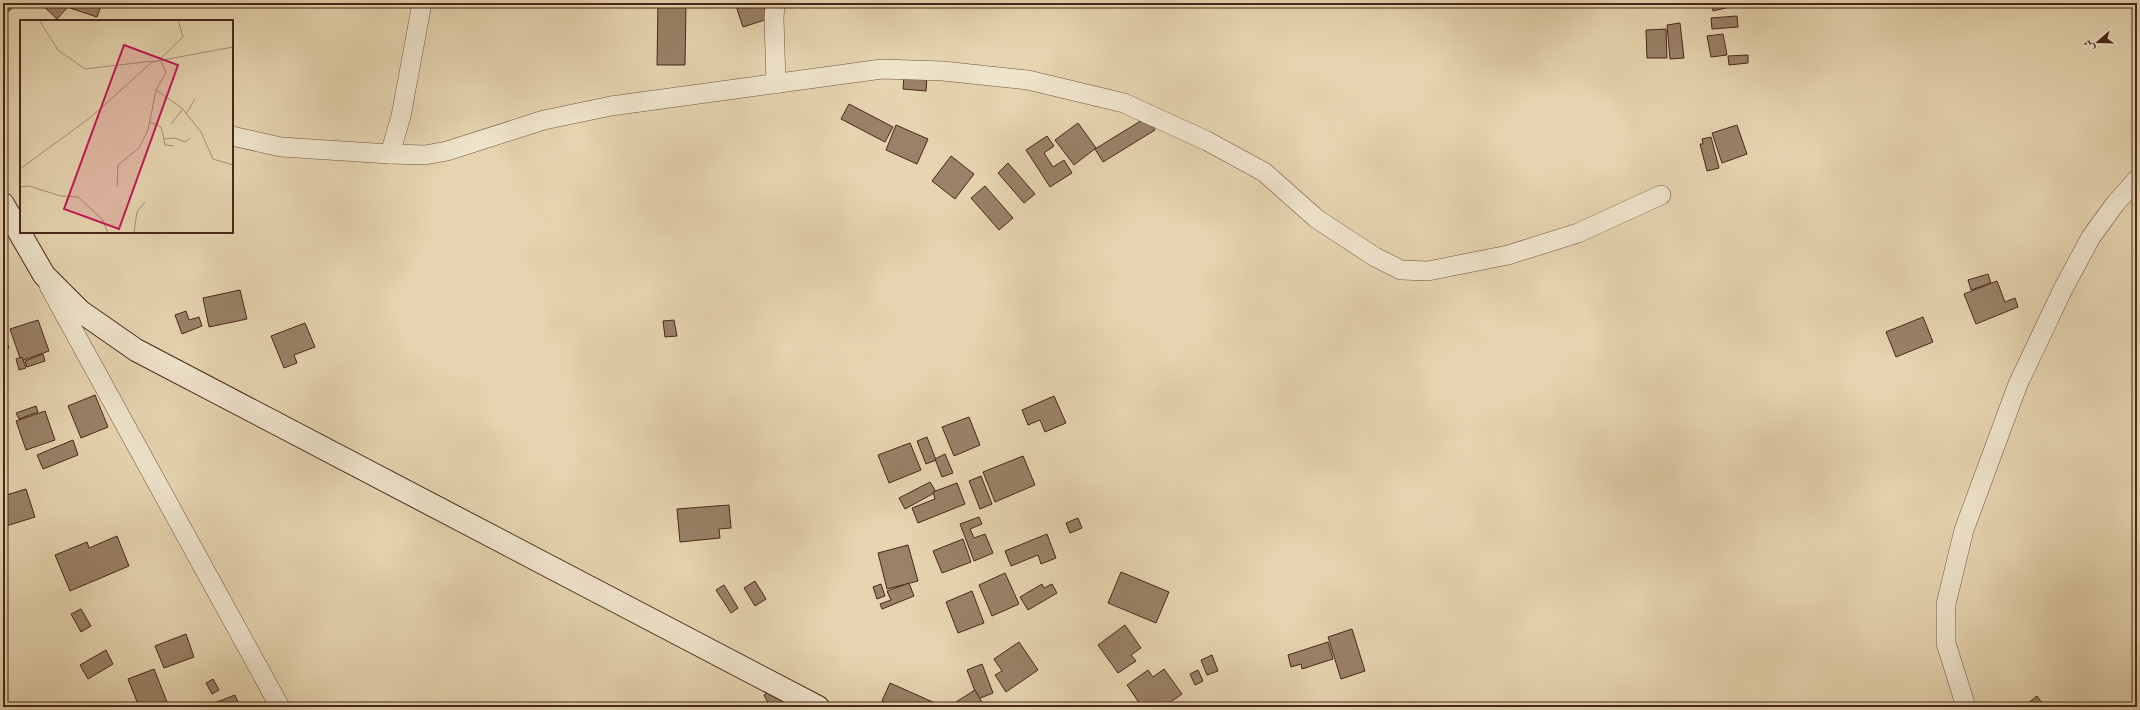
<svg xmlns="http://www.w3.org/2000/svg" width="2140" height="710" font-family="'IM FELL French Canon',Amiri,serif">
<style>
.building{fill:#9a8167;stroke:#492719}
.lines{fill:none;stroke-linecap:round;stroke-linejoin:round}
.street-casing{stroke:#70523e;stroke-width:20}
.secondary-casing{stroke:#492719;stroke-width:24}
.street{stroke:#eee3cb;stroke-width:19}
.secondary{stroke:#eee3cb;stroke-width:22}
.inset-road{fill:none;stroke:#a78f73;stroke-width:1}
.view{fill:#c2185b;fill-opacity:0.15;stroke:#c2185b;stroke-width:2}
.inset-edge{fill:none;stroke:#492719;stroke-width:2}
</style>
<rect width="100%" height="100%" fill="#e5d4af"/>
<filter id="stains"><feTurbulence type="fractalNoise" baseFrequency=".005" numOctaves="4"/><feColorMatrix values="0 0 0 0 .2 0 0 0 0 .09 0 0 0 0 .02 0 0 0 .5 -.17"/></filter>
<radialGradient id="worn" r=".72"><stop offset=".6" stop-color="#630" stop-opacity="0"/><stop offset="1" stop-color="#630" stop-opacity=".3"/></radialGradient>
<!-- building -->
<g class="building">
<polygon points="3,3 18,3 4,15"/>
<polygon points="40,3 62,3 67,8 57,19"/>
<polygon points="71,3 102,3 97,17 70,8"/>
<polygon points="658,3 686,3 685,65 657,65"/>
<polygon points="735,3 763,3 768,19 743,27"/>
<polygon points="1711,3 1733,3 1734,6 1713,11"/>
<polygon points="1737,16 1738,27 1712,29 1711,18"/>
<polygon points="1680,23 1684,58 1670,59 1667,25"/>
<polygon points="1666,29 1667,58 1647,58 1646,30"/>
<polygon points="1723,34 1727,55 1711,57 1707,36"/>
<polygon points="1748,55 1748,63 1729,65 1728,56"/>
<polygon points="904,74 927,76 926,91 903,89"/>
<polygon points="849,104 893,127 885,142 841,119"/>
<polygon points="1147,117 1155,130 1103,162 1095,149"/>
<polygon points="1078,123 1096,148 1074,165 1055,140"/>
<polygon points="896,125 928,139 917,164 886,150"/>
<polygon points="1737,125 1747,154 1722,163 1712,133"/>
<polygon points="1047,136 1054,146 1044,153 1053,167 1064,160 1072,173 1050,187 1026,150"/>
<polygon points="1711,137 1719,168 1707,171 1700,144 1703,144 1702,139"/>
<polygon points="951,156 974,174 955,199 932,181"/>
<polygon points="1008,163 1035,194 1024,203 998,173"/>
<polygon points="985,186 1013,218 999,230 971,198"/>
<polygon points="1988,274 1991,283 1971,290 1968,280"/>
<polygon points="1997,281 2005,302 2015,298 2018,307 1976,324 1964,294"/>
<polygon points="240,290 247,319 209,327 203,298"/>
<polygon points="186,311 189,320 199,317 202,326 182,334 175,315"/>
<polygon points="1923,317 1933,342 1896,357 1886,332"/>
<polygon points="38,320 49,351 21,361 10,329"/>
<polygon points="674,320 677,336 665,337 663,321"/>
<polygon points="305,323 315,347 294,355 297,363 284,368 271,336"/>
<polygon points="3,333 9,348 3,350"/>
<polygon points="43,354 45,361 27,367 25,361"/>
<polygon points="22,357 26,368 19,370 16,359"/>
<polygon points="95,395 108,427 81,438 68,406"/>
<polygon points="1054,396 1066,423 1045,432 1040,420 1028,425 1022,410"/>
<polygon points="36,406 38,412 19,419 16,413"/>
<polygon points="45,411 55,440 26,450 16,421"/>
<polygon points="969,417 980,445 954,456 942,427"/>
<polygon points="927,437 936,460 926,464 917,441"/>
<polygon points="73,440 78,455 43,469 37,455"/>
<polygon points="910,443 921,470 889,483 878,455"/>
<polygon points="945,454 953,473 942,477 935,459"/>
<polygon points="1023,456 1035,485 995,502 983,472"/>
<polygon points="981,476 992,504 980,509 969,481"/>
<polygon points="930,482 936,492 905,509 899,498"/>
<polygon points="957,483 965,504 918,523 912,508 935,499 933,492"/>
<polygon points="26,489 35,517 3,527 3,496"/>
<polygon points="729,505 731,528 719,529 720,538 680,542 677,509"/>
<polygon points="979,517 982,524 970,529 974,538 985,534 993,553 974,561 960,524"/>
<polygon points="1078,518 1082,528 1070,533 1066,523"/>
<polygon points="1047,534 1056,558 1041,564 1038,555 1011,566 1005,551"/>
<polygon points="117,536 129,566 70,591 55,555 87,542 89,548"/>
<polygon points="963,539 971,562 942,573 933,551"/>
<polygon points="908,545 918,581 887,589 878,553"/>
<polygon points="1121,572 1169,592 1156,623 1108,603"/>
<polygon points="1005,573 1019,604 992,616 979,585"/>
<polygon points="755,581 766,599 755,606 744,588"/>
<polygon points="909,583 914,596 882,609 880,604 891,600 887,591"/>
<polygon points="881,584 885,596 877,599 873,587"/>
<polygon points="1042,584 1044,588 1052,584 1057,593 1028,610 1020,597"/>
<polygon points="724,585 738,608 731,613 716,590"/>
<polygon points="972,591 984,623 958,633 946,602"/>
<polygon points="81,609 91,626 81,632 71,614"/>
<polygon points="1125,625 1141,648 1131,655 1136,661 1118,673 1098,645"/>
<polygon points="1352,629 1365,671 1341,679 1328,637"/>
<polygon points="186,634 194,657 164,668 155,646"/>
<polygon points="1019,642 1038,670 1006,692 995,675 1002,671 994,659"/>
<polygon points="1328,642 1333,659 1302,669 1301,664 1291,667 1288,655"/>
<polygon points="106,650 113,664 88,679 80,665"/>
<polygon points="1212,655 1218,671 1207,675 1201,660"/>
<polygon points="982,664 993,693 978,699 967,670"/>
<polygon points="154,669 167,702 154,707 139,707 128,679"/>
<polygon points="1164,669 1182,694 1164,707 1142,707 1127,685 1148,670 1153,677"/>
<polygon points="1198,670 1203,681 1195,685 1190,674"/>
<polygon points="213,679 219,690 212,694 206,683"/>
<polygon points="890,683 944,707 897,707 882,701"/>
<polygon points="779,686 787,702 779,707 770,707 764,695"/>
<polygon points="975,690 983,704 979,707 948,707"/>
<polygon points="235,695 239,704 233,707 204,707"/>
<polygon points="2037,696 2045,707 2023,707"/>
</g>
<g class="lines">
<defs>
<g id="street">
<polyline points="775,3 774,18 776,84"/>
<polyline points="232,136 281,147 390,154 401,116 422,3"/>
<polyline points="390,154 425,155 447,151 544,120 611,106 882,69 943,71 1028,80 1124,103 1207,141 1264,172 1317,219 1375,257 1401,270 1428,271 1508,255 1578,233 1661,195"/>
<polyline points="49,286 280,707"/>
<polyline points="1966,707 1946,643 1946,604 1964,530 2018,384 2063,289 2091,237 2115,204 2137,179"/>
</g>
<polyline id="secondary" points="3,204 44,275 80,311 136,350 818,707"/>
</defs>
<!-- street casing -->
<use href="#street" class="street-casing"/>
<!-- secondary casing -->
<use href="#secondary" class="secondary-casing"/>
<!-- street -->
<use href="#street" class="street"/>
<!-- secondary -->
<use href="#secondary" class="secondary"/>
</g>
<!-- overview -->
<g transform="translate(20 20)">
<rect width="213" height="213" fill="#e5d4af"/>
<path class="inset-road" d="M19 0 38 30 65 49 133 41M158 0 163 17 140 39 146 52 136 70 162 88 181 112 193 139 213 145M166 94 175 79M130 102 141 107 144 119 155 118 165 122 170 118M151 104 163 89M144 119 145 125 154 126M0 149 71 97 132 42 213 27M0 167 9 166 41 176 58 177 82 199 88 213M97 167 98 145 119 128 128 110 136 70M114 213 117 192 125 182"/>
<path class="view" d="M104 25 158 45 99 209 44 189Z"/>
<rect width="213" height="213" class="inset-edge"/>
</g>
<!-- margin -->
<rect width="2140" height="710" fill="none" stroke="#e5d4af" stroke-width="16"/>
<rect x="4" y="4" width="2132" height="702" fill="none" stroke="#492719" stroke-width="2"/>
<rect x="8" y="8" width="2124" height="694" fill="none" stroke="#492719"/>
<!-- north arrow -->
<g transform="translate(2098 42) rotate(250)" stroke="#eee3cb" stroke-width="3" paint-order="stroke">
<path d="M0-3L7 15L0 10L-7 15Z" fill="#492719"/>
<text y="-6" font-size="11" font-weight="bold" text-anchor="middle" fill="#492719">ش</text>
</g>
<rect width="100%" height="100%" filter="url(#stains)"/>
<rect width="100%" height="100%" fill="url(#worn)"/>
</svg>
